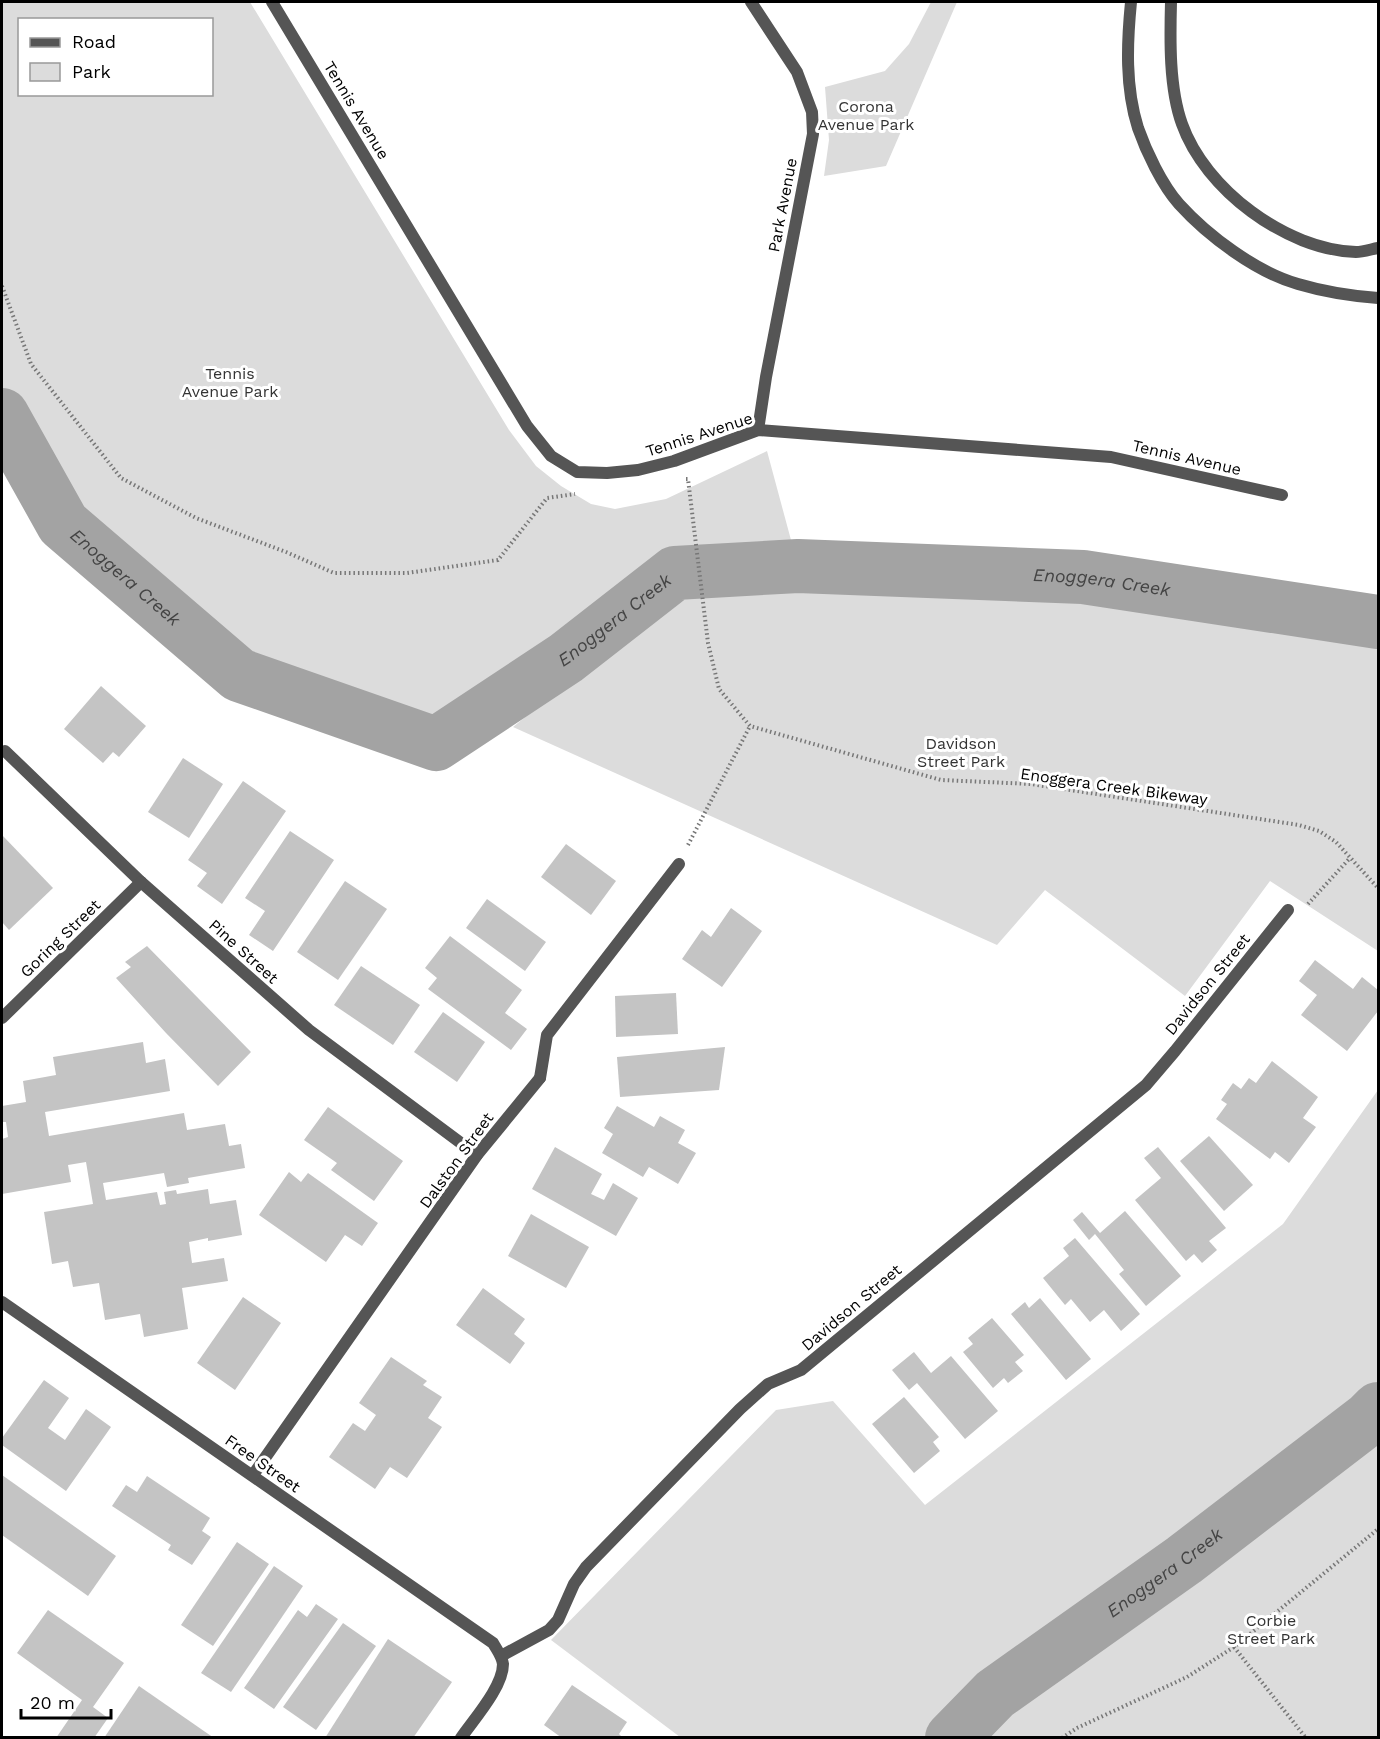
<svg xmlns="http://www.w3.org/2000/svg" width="1380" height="1739" font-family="'Work Sans',sans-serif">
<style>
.green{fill:#dcdcdc;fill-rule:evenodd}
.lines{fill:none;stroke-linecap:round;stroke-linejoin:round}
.river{stroke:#a3a3a3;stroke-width:54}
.building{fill:#c4c4c4}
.path{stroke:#777;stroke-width:4;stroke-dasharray:1.5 3;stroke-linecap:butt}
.service{stroke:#555;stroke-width:12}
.minor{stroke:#555;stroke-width:12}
.labels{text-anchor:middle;stroke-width:6;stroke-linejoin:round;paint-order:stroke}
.park-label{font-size:16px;fill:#333;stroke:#fff}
.street-label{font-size:16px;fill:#000;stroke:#fff}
.water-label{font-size:18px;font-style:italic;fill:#444;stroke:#fff}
</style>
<rect width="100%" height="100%" fill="#fff"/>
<!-- green -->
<g class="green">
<path d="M2 2H250L509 430 536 466 561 486 591 504 615 509 666 499 767 451 798 566 675 573 566 658 436 744 239 675 63 524 2 415ZM20 20H212V94H20Z"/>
<polygon points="931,2 957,2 886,166 824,176 829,140 825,87 885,71 909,44"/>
<polygon points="694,580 1063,595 1310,636 1378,596 1378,951 1270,881 1185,996 1045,890 997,945 513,727"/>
<polygon points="1378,1090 1378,1737 680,1737 551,1640 776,1410 833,1401 925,1505 1283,1224"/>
</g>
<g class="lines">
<!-- river -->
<g class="river">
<path id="s1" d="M2 415 63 524 239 675 436 744 566 658 675 573 798 566 1083 577 1378 622"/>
<path id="s2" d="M952 1738 995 1694 1184 1560 1368 1419 1378 1409"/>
</g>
</g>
<!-- building -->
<g class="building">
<polygon points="101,686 146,726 119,757 113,752 103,763 64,729"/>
<polygon points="183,758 223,784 189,838 148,812"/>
<polygon points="243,781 286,811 222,904 197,886 207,873 188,860"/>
<polygon points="290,831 334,860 273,951 249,935 265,911 245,898"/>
<polygon points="2,835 53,888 9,930 2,922"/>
<polygon points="566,844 616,881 591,915 541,877"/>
<polygon points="345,881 387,909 338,980 297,952"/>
<polygon points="487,899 546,942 525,971 466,928"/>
<polygon points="731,908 762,931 722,987 682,959 702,930 711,937"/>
<polygon points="450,936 522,990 505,1013 527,1029 511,1050 428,989 437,978 425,968"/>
<polygon points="147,946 251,1052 218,1086 166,1033 116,978 131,967 125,962"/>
<polygon points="1315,960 1353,989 1362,977 1378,990 1378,1011 1347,1051 1301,1015 1317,995 1299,981"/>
<polygon points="361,966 420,1005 393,1045 334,1005"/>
<polygon points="676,993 678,1034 616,1037 615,996"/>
<polygon points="443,1012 485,1042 457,1082 414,1052"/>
<polygon points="143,1042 146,1063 165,1059 170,1091 45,1112 49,1136 184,1113 187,1130 225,1124 229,1146 241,1144 245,1168 188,1178 189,1183 167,1187 164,1173 103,1183 106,1200 157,1192 160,1205 166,1204 164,1192 176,1190 177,1194 208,1189 210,1204 236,1200 242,1235 208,1241 208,1238 189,1242 192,1263 224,1258 228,1281 182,1288 188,1329 144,1337 140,1314 105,1320 99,1283 73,1287 68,1261 52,1264 44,1212 93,1204 86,1162 68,1165 71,1182 2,1194 2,1139 8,1137 6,1122 2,1122 2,1106 26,1102 23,1081 56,1075 53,1057"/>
<polygon points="725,1047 719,1090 620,1097 617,1057"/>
<polygon points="1272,1061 1318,1097 1303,1118 1316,1127 1289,1163 1275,1152 1270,1159 1216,1119 1227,1104 1221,1100 1233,1083 1241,1089 1249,1078 1256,1083"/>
<polygon points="617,1106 654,1127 660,1116 685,1130 678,1143 696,1153 678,1184 649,1167 643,1177 602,1153 613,1134 604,1128"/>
<polygon points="328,1107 403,1161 374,1201 331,1170 337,1163 304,1140"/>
<polygon points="1209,1136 1253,1185 1224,1211 1180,1161"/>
<polygon points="555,1147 602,1174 591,1194 604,1200 613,1183 638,1198 616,1236 532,1189"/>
<polygon points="1158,1147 1226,1228 1209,1241 1217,1250 1202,1263 1194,1254 1186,1261 1135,1200 1161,1178 1144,1158"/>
<polygon points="289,1172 301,1182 308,1173 378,1223 362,1246 345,1235 326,1262 259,1215"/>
<polygon points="1125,1211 1181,1276 1146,1306 1119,1274 1124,1270 1095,1234 1089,1240 1073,1220 1082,1212 1100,1233"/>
<polygon points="531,1214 589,1247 566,1288 508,1256"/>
<polygon points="1075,1238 1140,1314 1121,1331 1104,1310 1090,1322 1071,1299 1065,1305 1043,1278 1069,1256 1063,1248"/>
<polygon points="483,1288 525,1319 514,1334 525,1343 510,1364 456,1325"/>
<polygon points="243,1297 281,1323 235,1390 197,1363"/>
<polygon points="1040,1298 1091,1359 1066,1380 1011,1314 1025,1302 1029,1308"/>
<polygon points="992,1318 1024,1355 1015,1362 1023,1371 1008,1383 1004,1378 993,1388 963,1352 973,1344 968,1338"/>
<polygon points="914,1352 931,1373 951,1356 998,1411 965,1439 917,1383 909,1390 892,1370"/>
<polygon points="391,1357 427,1381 423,1385 442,1397 428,1418 442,1427 407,1478 390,1467 375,1489 329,1457 353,1423 365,1431 376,1415 359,1403"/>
<polygon points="44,1380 69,1398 48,1428 65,1440 86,1409 111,1427 66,1491 2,1445 2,1438"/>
<polygon points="904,1397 939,1437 933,1442 940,1451 914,1473 872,1424"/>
<polygon points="2,1475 116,1556 88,1596 2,1535"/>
<polygon points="147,1476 210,1518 202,1531 211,1537 192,1565 168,1550 171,1545 112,1506 126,1485 137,1492"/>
<polygon points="237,1542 269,1564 213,1646 181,1625"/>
<polygon points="274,1566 303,1586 231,1692 201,1673"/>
<polygon points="316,1604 338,1619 274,1709 244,1688 298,1610 307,1617"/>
<polygon points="48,1610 124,1663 93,1707 108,1718 94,1738 56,1738 82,1700 17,1653"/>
<polygon points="343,1623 376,1646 316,1730 283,1707"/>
<polygon points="388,1639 452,1682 413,1738 325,1738"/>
<polygon points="572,1685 627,1722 619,1734 623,1738 562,1738 544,1725"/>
<polygon points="139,1686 214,1738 104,1738"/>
</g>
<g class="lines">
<!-- path -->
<g class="path">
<polyline points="2,286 31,364 121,478 196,518 286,552 334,573 407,573 498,560 547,498 575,494"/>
<polyline points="686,479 688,479 708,643 719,689 750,726 941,780 1031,784 1299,825 1319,831 1336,842 1378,888"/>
<polyline points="688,845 750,726"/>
<polyline points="1308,904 1350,858"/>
<polyline points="1234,1647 1306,1738"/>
<polyline points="1062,1738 1077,1728 1187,1677 1234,1647 1378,1529"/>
</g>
<!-- service -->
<polyline class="service" points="540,1078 547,1035 679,864"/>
<!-- minor -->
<g class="minor">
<polyline points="272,2 527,426 551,456 577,472 607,473 638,470 674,461 758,430 1111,457 1282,495"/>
<polyline points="751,2 797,72 812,112 813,134 766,377 758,430"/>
<path d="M1131 2C1127 43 1125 87 1138 128 1146 151 1162 185 1179 204 1208 236 1256 272 1298 284 1325 292 1351 296 1378 298"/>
<path d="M1171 2C1170 39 1169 88 1182 124 1205 189 1286 250 1356 252 1363 252 1372 249 1378 248"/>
<polyline points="5,751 141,882 309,1030 477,1155"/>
<polyline points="2,1018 141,882"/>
<path d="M2 1302 493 1643C497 1650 502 1656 503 1664 503 1687 474 1719 461 1738"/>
<polyline points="253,1475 477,1155 540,1078"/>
<polyline points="501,1656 549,1630 558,1620 574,1584 586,1567 740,1409 768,1384 801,1370 1146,1085 1175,1051 1288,910"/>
</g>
</g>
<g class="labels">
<!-- park labels -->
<g class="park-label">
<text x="866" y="112">Corona<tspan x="866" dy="18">Avenue Park</tspan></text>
<text x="230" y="379">Tennis<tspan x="230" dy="18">Avenue Park</tspan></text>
<text x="961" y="749">Davidson<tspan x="961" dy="18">Street Park</tspan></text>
<text x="1271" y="1626">Corbie<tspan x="1271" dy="18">Street Park</tspan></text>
</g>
<!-- street labels -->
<g class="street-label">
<text transform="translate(357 110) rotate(59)" y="6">Tennis Avenue</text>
<text transform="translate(782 205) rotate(-79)" y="6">Park Avenue</text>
<text transform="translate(699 434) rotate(-18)" y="6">Tennis Avenue</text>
<text transform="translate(1187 457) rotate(13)" y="6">Tennis Avenue</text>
<text transform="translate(1114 786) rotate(8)" y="6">Enoggera Creek Bikeway</text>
<text transform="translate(60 938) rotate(-44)" y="6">Goring Street</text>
<text transform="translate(244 951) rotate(42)" y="6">Pine Street</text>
<text transform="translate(1207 984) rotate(-51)" y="6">Davidson Street</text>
<text transform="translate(456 1160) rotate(-54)" y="6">Dalston Street</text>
<text transform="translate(851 1307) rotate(-40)" y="6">Davidson Street</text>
<text transform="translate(263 1463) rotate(35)" y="6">Free Street</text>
</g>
<!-- water labels -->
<g class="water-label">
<text dy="6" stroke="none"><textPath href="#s1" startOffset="207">Enoggera Creek</textPath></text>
<text dy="6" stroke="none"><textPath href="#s1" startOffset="1287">Enoggera Creek</textPath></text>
<text dy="6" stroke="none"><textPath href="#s1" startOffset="783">Enoggera Creek</textPath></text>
<text dy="6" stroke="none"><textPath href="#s2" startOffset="270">Enoggera Creek</textPath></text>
</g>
</g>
<!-- border -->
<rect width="1380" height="1739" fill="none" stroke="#000000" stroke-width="6"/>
<!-- legend -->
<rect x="18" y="18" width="195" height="78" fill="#ffffff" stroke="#999999" stroke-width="1.5"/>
<rect x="30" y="38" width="30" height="9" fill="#555555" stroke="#999999" stroke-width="1.5"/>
<text x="72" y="48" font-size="18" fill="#000000">Road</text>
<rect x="30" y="63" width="30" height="18" fill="#dcdcdc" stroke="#999999" stroke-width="1.5"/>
<text x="72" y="78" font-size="18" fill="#000000">Park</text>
<!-- scale -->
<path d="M21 1709v9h90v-9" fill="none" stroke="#000000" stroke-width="3"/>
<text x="30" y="1709" font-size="18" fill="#000000" stroke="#ffffff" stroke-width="4.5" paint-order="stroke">20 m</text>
</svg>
